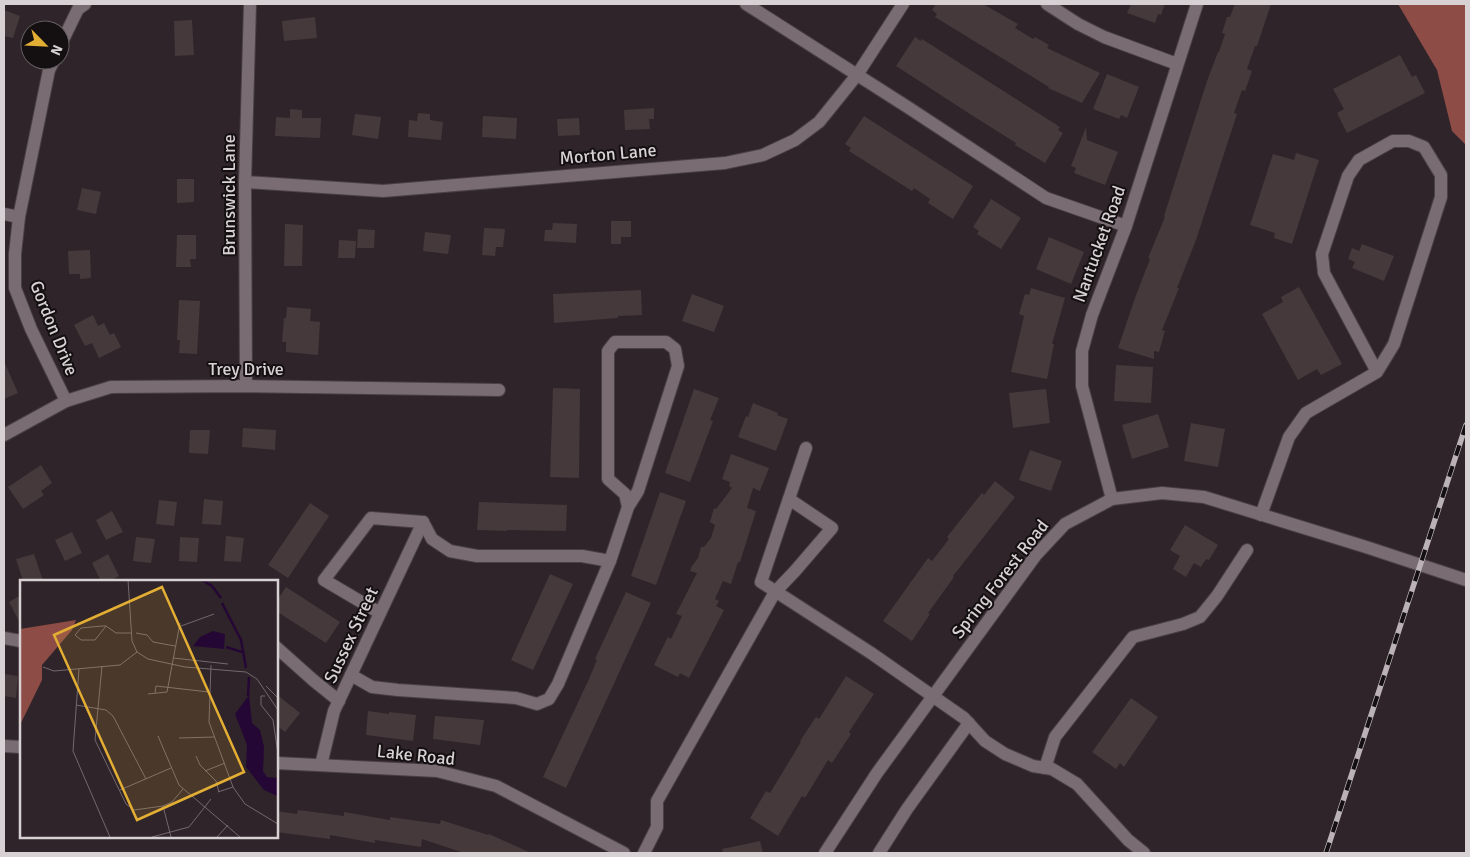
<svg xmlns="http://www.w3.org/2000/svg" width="1470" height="857" font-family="Signika,sans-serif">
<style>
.forest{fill:#8d4c46}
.building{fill:#46393b}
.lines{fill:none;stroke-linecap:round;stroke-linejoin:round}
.minor-casing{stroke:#494044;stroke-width:14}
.minor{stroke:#796c72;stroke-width:12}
.rail-casing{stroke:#bab2b6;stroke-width:5.5}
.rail{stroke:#140f11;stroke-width:4;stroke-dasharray:11;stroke-linecap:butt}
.labels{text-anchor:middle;stroke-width:4;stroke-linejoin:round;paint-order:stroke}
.street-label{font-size:18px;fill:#d8d1d4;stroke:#140f11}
.inset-river{fill:none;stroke:#250736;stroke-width:2.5}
.inset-road{fill:none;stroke:#73696d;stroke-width:1}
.view{fill:#e3ae34;fill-opacity:0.15;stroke:#e3ae34;stroke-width:2.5}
.inset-edge{fill:none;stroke:#d8d1d4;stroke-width:2.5}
</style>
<rect width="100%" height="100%" fill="#2f2429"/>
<!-- forest -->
<polygon class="forest" points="1398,4 1466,4 1466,145 1452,131 1437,70"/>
<!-- building -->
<g class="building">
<polygon points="936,4 983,4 1018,24 1015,28 1033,39 1035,37 1049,45 1047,48 1100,73 1082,103 1048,88 1049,87 935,17 937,14 932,10"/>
<polygon points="1131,4 1165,4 1161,15 1158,14 1155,23 1127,13"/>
<polygon points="1235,4 1271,4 1257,46 1255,46 1247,69 1252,71 1245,91 1242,90 1234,113 1237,114 1196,240 1177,288 1179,288 1162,330 1165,331 1159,352 1154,351 1154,359 1118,348 1135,298 1150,259 1148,258 1165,217 1164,216 1207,81 1218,52 1219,52 1225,34 1222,33 1227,17 1230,17"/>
<polygon points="4,10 20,16 13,38 4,36"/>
<polygon points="315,17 317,38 284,41 282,21"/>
<polygon points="192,20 194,55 175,56 174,21"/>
<polygon points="915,37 921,41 922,39 1060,127 1058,130 1063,133 1045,163 1015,145 1016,143 973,116 896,66"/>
<polygon points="1400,55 1412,77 1416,75 1425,93 1347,133 1337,113 1344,109 1333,89"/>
<polygon points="1107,74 1139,87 1127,118 1121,115 1119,119 1093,109"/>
<polygon points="654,108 654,119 649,119 650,129 625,130 624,110"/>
<polygon points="290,109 302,110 302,118 321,118 320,138 275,136 276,117 290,118"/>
<polygon points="418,113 430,114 430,120 443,122 441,140 408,137 409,120 417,121"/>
<polygon points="355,114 381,117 378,139 352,135"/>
<polygon points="483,116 517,118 516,139 482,137"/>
<polygon points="864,116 973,186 953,219 928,203 930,199 914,188 912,191 849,151 851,148 845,144"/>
<polygon points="579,118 580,135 558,136 557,119"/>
<polygon points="1086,127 1087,140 1118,152 1105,185 1074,173 1076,168 1071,166"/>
<polygon points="1296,153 1319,160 1292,244 1274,238 1275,233 1250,225 1273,154 1294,160"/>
<polygon points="177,179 194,179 194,202 177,203"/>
<polygon points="82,188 101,192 96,214 77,210"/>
<polygon points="991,199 1021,218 1001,249 977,234 979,231 973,227"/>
<polygon points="611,221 631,221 631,237 621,237 621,244 611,244"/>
<polygon points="553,223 577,224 576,243 544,241 545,230 552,230"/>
<polygon points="285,224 303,225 302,266 284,266"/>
<polygon points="484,228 505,229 503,247 496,247 495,256 482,255"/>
<polygon points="358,229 375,230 374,248 357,248"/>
<polygon points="425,232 451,235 448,254 423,251"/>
<polygon points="177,235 196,235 196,259 190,259 191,267 176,267"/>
<polygon points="1049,237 1084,252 1071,284 1036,269"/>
<polygon points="339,240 356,241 355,258 338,258"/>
<polygon points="1362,244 1394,256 1384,281 1352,268 1355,262 1348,259 1352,248 1359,251"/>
<polygon points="90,250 91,278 80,279 80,274 69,274 68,251"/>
<polygon points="1299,287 1342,364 1321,375 1317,369 1298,380 1262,314 1283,302 1281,297"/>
<polygon points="1031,288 1065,298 1052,344 1054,344 1047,379 1011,372 1024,316 1019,314 1025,294 1029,295"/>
<polygon points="641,290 642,315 618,316 618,318 554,323 553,294"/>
<polygon points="692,294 724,306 714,332 682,321"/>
<polygon points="179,300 200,301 197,354 179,353 180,340 177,340"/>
<polygon points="287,307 311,309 310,321 320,322 318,355 286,352 286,342 282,342 284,318 286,318"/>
<polygon points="93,315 98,326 104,323 110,335 114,333 121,347 99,358 92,343 85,346 74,325"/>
<polygon points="4,361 18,393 4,399"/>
<polygon points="1116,365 1153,367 1151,403 1114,401"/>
<polygon points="553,388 580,389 579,478 550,477"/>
<polygon points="694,389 719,398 710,420 713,421 690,482 665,473"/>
<polygon points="1046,389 1050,423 1013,428 1009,393"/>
<polygon points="753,403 778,413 777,415 788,419 776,451 738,437 746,416 748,417"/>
<polygon points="1158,414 1169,447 1132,459 1122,425"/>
<polygon points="1191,423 1225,429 1218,467 1184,461"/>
<polygon points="243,428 276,430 275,450 242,447"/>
<polygon points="190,430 210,430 208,454 189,453"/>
<polygon points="1030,450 1062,461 1051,491 1019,480"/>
<polygon points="731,454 769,468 760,491 753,488 747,508 756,511 740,562 738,562 731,584 723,581 715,599 719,601 716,606 724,610 689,678 680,673 678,677 654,665 668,637 671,639 682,616 676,614 697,573 690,571 692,566 698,558 701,547 704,547 711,538 715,525 710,522 714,508 716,509 732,488 729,486 730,482 722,479"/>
<polygon points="41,465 52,483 41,491 44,495 23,509 8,487"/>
<polygon points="995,481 1015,497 953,576 954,577 928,613 930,614 912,641 883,621 928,558 932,561 949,539 947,537 962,518 982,493 984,495"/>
<polygon points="660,492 686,501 656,585 631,576"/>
<polygon points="204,499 223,501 221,525 202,524"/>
<polygon points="159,500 177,502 174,526 156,524"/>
<polygon points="479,502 567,505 566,531 507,530 507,531 477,530"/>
<polygon points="310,503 329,516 288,578 268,565"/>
<polygon points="112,511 123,532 106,540 96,520"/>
<polygon points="1185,525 1218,545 1209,560 1206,559 1201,567 1194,563 1186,577 1173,569 1180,556 1170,550"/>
<polygon points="72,532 82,553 65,561 55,540"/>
<polygon points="226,536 244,538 241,562 224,561"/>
<polygon points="136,537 155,539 151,563 133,561"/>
<polygon points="180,537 199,538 197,562 179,561"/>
<polygon points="34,554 43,581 23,581 16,559"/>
<polygon points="108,554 119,576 110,581 101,581 92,563"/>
<polygon points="550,574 573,584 533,670 511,660"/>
<polygon points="286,587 340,622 326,643 276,611 276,602"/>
<polygon points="626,592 651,603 566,788 543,777 589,679 597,660 595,659"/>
<polygon points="21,595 21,625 9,602"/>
<polygon points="4,674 18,676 16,698 4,696"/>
<polygon points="846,676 874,694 849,732 851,734 832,763 828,760 805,798 802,796 778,836 750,818 766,791 770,793 801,742 800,741 816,717 819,719"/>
<polygon points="276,694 300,713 285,732 276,725"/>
<polygon points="1131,698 1158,717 1124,767 1120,763 1116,769 1092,752"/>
<polygon points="368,711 389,714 389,712 416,715 413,741 366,735"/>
<polygon points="435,716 484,720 480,745 433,739"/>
<polygon points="298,810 344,816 344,812 390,820 390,817 440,824 441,820 488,835 489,834 531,853 464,853 422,839 421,847 375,840 375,843 330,835 330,839 276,832 276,811 297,814"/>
<polygon points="760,841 763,853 723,853 722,849"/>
</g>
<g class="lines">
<defs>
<g id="minor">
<polyline points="746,4 909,108 1046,198 1126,226"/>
<polyline points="1047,4 1078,24 1104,37 1177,64"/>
<polyline points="60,46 78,9 85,4"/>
<polyline points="54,60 49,70 19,217 15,254 15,288 31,329 66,401"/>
<polyline points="245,182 383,191 725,163 763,155 795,140 819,122 857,75 903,4"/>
<polyline points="4,214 19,217"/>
<polyline points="246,386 245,182 250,4"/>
<polyline points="4,435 66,401 111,387 246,386 499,390"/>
<polyline points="806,448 761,582 871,653 964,718 985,741 1005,754 1033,766 1052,769 1077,784 1128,840 1144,853"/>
<polyline points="1112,499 1082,386 1082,351 1092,315 1126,226 1197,4"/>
<polyline points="1261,515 1289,437 1306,413 1377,372 1394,344 1441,197 1441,175 1424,147 1409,141 1393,141 1359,160 1348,176 1322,254 1324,273 1377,372"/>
<polyline points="610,561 628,507 625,494 608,479 608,351 615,342 666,342 675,349 678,366 638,491 628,507"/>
<polyline points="380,613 324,580 371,518 423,522"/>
<polyline points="4,638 21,641"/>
<polyline points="276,647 313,680 339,701"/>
<polyline points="351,675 372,687 398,690 516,698 537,704 549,699 558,684 610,561 582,556 477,556 450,551 432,539 423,522"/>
<polyline points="4,746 21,747"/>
<polyline points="276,763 437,771 496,786 624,853"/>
<polyline points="321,765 334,711 423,522"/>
<polyline points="1045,768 1055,737 1133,637 1183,624 1200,617 1217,596 1247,550"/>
<polyline points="644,853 657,827 657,801 775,592 795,571 832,528 789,499"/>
<polyline points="825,853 877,773 1036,555 1065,524 1112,499 1162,493 1204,497 1366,547 1466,580"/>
<polyline points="879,853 907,809 969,723"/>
</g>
</defs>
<!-- minor casing -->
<use href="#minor" class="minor-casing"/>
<!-- minor -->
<use href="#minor" class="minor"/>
<defs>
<polyline id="rail" points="1326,853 1466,425"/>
</defs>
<!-- rail casing -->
<use href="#rail" class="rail-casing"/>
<!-- rail -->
<use href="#rail" class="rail"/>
</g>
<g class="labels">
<!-- street labels -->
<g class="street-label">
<text transform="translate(608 154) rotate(-5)" y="6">Morton Lane</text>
<text transform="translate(229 195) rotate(-90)" y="6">Brunswick Lane</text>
<text transform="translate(1099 244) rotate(-70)" y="6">Nantucket Road</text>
<text transform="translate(54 328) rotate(68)" y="6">Gordon Drive</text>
<text x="246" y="375">Trey Drive</text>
<text transform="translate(1000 579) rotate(-52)" y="6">Spring Forest Road</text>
<text transform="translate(351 635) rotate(-65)" y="6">Sussex Street</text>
<text transform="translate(416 755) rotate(6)" y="6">Lake Road</text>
</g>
</g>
<!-- overview -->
<g transform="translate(20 580)">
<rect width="258" height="258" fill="#2f2429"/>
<path d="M56 40 52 50 22 85V100L0 145V49Z" fill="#8d4c46"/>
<path d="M193 51 205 54 204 69 173 66 180 57ZM229 115 232 143 240 150 244 167 243 191 247 197 257 198V216L244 210 226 187 227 165 215 134Z" fill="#250736"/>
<path class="inset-river" d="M182 0 192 6 201 18M202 23 221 60 226 88M206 67 222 72M228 116 229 97"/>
<path class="inset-road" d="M108 0 112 61 117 72 128 79 165 87 226 92 237 99 258 130M86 46 75 60H61L55 55 61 48 82 46H86L96 53H111M161 46 194 34M116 53 127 55 133 62 155 66M153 78 208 84M191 85 189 142 213 207 225 224 258 244M82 86 75 160 106 224 114 230 143 226 152 222 163 209M23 87 34 91 100 85 117 72M59 89 53 171 90 257M246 106 258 118M135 113 136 106 189 112M128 114 147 112 160 43M245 116H241V125L253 140 258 174M56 125 86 130 93 136 126 199M138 156 159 205 220 257M159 158 195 157M176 176 180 185 196 201 199 212M185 191 205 183M100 210 151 188M198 212 213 207M143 226 151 257M132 257 169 247 191 219M197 257 208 245"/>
<path class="view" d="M142 7 224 192 117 240 34 55Z"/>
<rect width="258" height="258" class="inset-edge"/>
</g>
<!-- border -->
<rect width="1470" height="857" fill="none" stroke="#d8d1d4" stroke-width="10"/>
<!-- north arrow -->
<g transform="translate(45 45) rotate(114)"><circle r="24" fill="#140f11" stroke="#625d5f"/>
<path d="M0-4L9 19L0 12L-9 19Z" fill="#e3ae34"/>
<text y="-8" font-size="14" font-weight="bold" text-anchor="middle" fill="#d8d1d4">N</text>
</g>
</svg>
